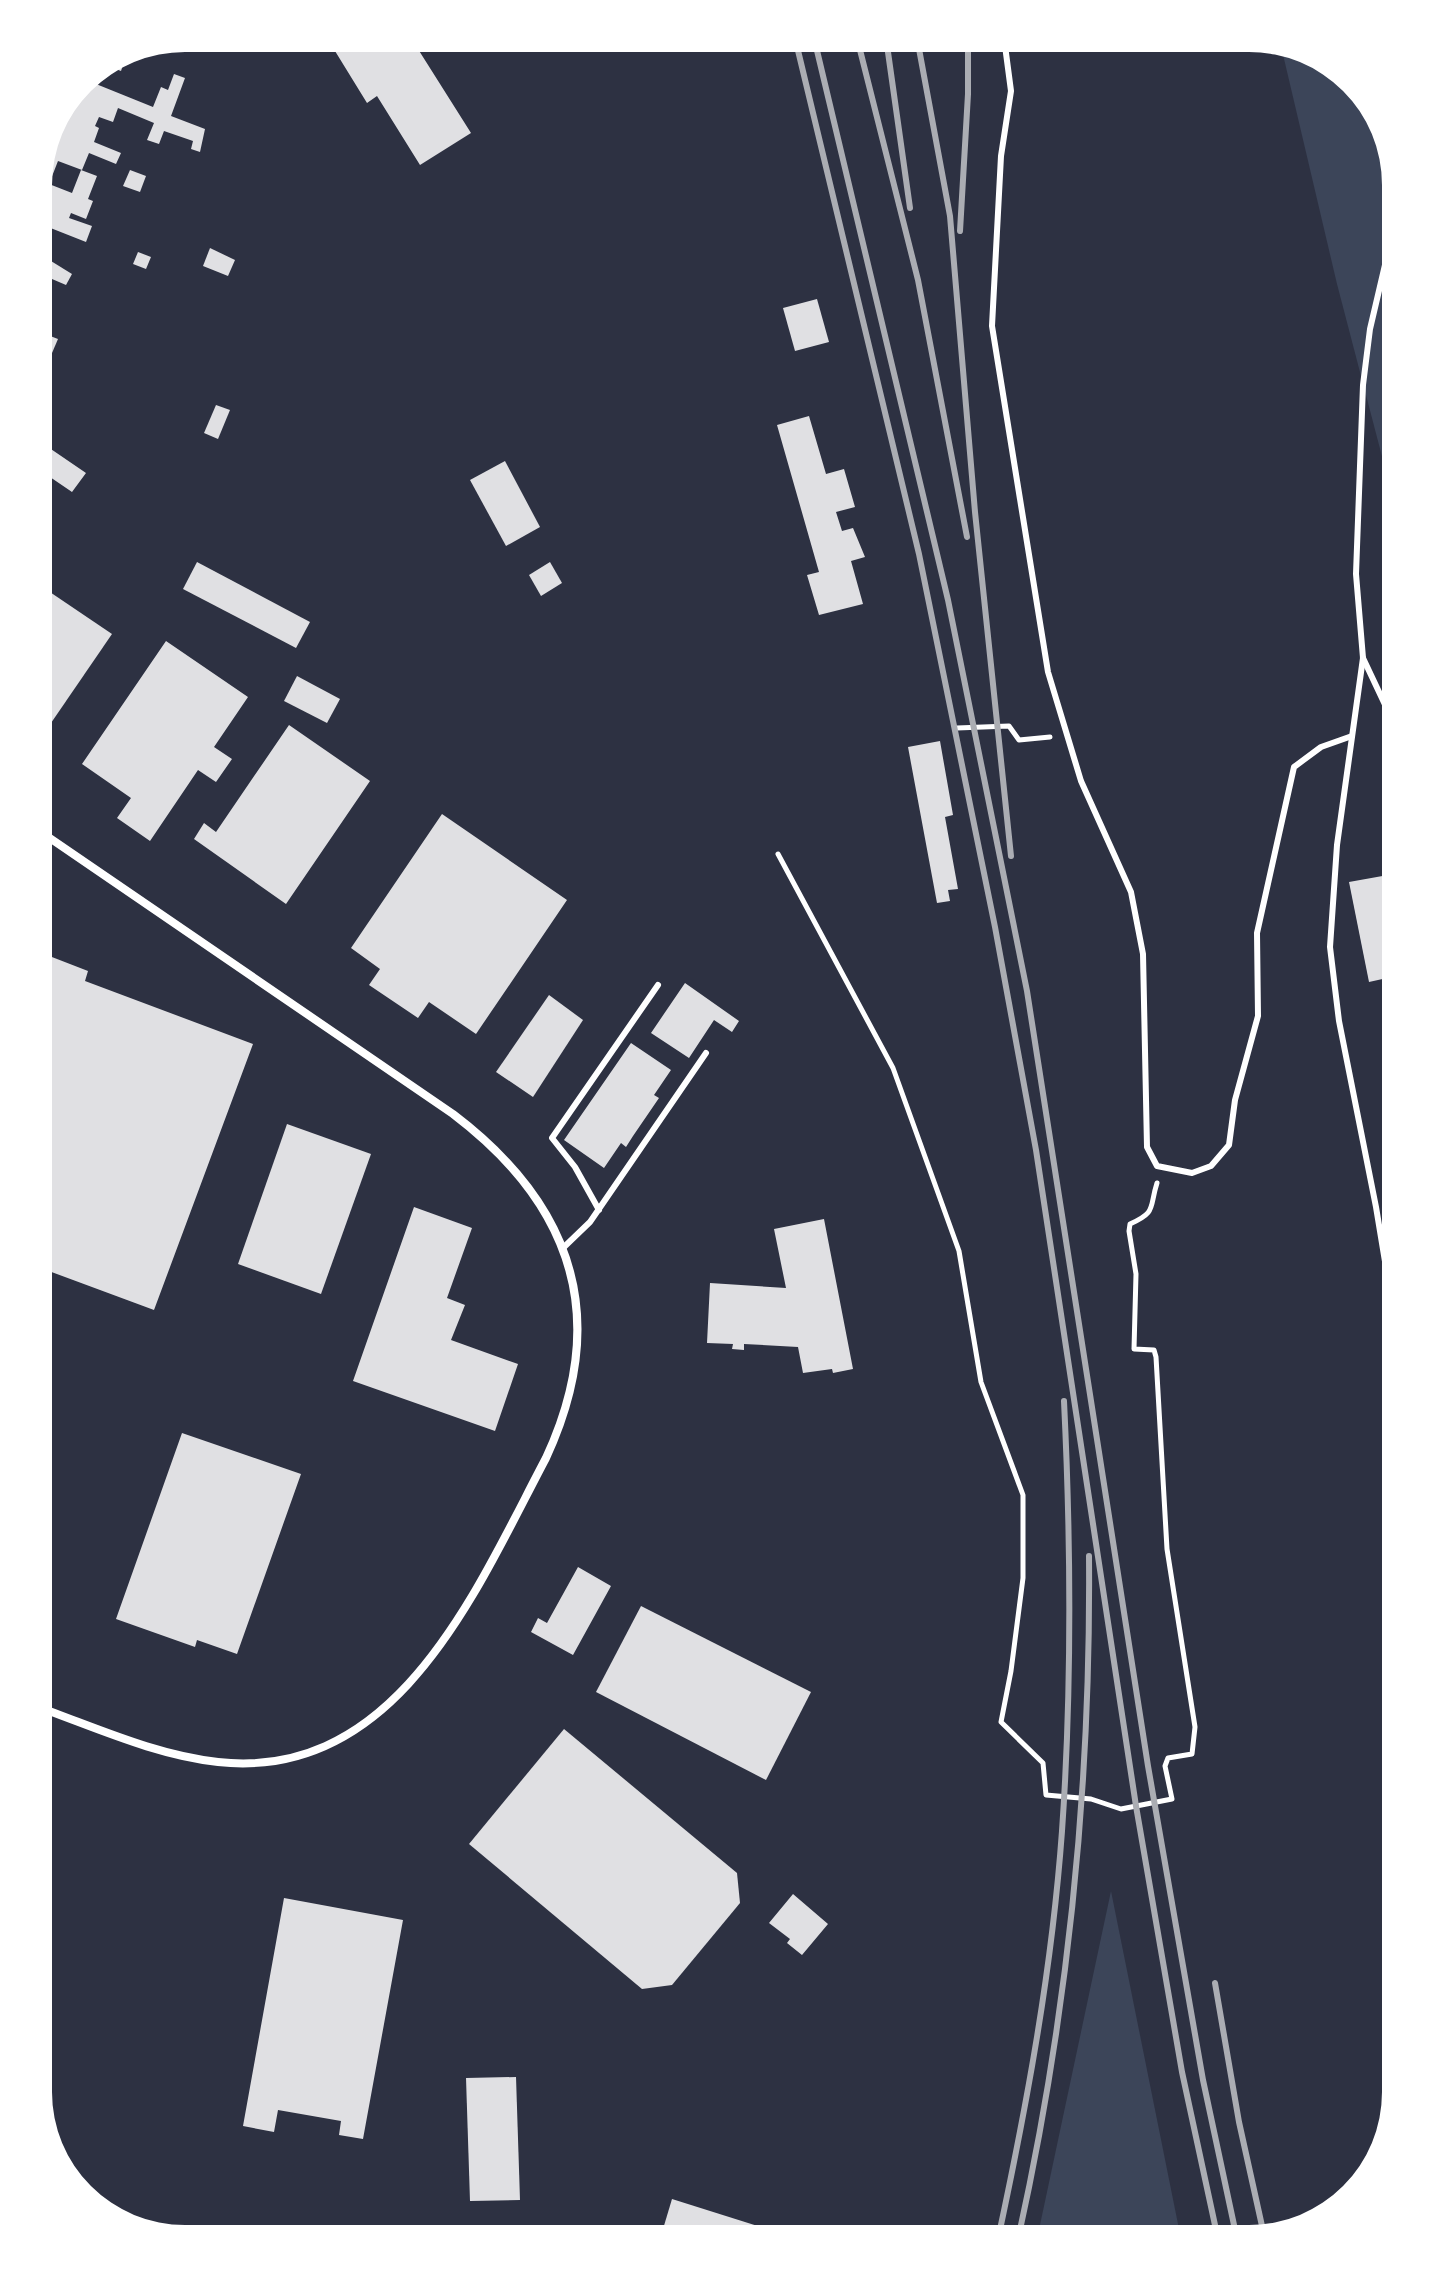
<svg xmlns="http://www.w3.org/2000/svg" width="1434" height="2277" font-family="'Sofia Sans Condensed',sans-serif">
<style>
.green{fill:#3c4559}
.building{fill:#e0e0e3}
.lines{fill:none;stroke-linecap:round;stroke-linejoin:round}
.path{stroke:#fff;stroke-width:5}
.service{stroke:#fff;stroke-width:6}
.minor{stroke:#fff;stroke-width:8}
.rail{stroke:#abadb3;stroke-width:6}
</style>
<rect width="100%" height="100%" fill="#2d3142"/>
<!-- green -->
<g class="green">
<polygon points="1281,46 1331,63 1381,120 1396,185 1396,510 1337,284"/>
<polygon points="1111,1891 1181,2239 1037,2239"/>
</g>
<!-- building -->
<g class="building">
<polygon points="327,38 411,38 471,133 420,165 377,96 367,103"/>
<polygon points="128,50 121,71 105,65 122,54"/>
<polygon points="99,69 96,84 153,107 161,87 168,90 174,74 185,78 171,116 205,129 200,152 191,149 193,141 164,131 159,144 147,140 154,123 118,108 113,122 99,117 95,126 99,128 94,142 121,153 116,164 89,153 82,170 58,161 49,184 72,193 81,170 97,176 88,199 93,201 86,219 71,213 69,218 92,226 86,242 48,227 42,242 38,241 38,176 81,81"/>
<polygon points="130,170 146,176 140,192 123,186"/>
<polygon points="210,248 235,260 228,276 203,266"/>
<polygon points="138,252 151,257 146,269 133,264"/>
<polygon points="38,253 72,274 66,285 38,273"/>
<polygon points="817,299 829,342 795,351 783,308"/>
<polygon points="45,334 58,339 49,360 38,356 38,346"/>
<polygon points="216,405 230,410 218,439 204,433"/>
<polygon points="809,416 826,474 844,469 855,507 836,512 842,531 853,528 865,557 851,561 863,604 819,615 807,575 819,572 777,425"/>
<polygon points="45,445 86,473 72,492 50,477 38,494 38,448 41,450"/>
<polygon points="505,461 540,527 506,546 470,480"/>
<polygon points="197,562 310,622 296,648 183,589"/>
<polygon points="550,562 562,583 541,596 529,575"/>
<polygon points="38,584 112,634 38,742"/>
<polygon points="166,641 248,697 214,747 232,759 216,782 198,770 150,841 117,818 131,798 82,764"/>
<polygon points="297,676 340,699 327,723 284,701"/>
<polygon points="289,725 370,781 286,904 194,839 204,823 216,832"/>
<polygon points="940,741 953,815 945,817 958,889 948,890 950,901 937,903 908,747"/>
<polygon points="442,814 567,900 476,1034 429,1002 418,1018 369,985 380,969 351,948"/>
<polygon points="1388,875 1396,918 1396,976 1369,982 1349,882"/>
<polygon points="39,952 88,971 85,981 253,1044 154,1310 38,1267"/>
<polygon points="685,983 739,1021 732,1032 714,1020 689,1058 651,1033"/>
<polygon points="549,995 583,1020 533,1097 496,1072"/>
<polygon points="631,1043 671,1070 654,1095 659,1098 633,1136 626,1147 621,1143 604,1168 564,1140"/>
<polygon points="287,1124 371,1154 321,1294 238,1264"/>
<polygon points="414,1207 472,1228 447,1298 465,1305 451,1340 518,1364 495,1431 353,1381"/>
<polygon points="824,1219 853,1369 833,1373 832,1369 803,1373 798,1347 744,1344 744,1350 732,1349 733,1344 707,1343 710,1283 786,1288 774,1229"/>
<polygon points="182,1433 301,1474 237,1654 197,1640 195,1647 116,1619"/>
<polygon points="578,1567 611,1586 573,1655 531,1632 538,1618 547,1623"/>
<polygon points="641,1606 811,1692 766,1780 596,1692"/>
<polygon points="564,1729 737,1873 740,1903 672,1985 642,1989 469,1844"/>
<polygon points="793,1894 828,1924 802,1955 787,1943 790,1939 769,1923"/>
<polygon points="284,1898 403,1920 363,2139 339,2135 341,2121 278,2110 274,2132 243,2126"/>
<polygon points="516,2077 520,2200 470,2201 466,2078"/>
<polygon points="672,2199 767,2229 764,2239 660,2239"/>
</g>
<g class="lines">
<!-- path -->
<g class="path">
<polyline points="957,728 1009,726 1019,740 1050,737"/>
<path d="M778 854 893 1068 959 1251 981 1382 1023 1495V1578L1011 1671 1001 1722 1043 1763 1046 1795 1091 1799 1121 1809 1172 1799 1165 1766 1168 1758 1192 1754 1195 1727 1167 1549 1156 1357 1154 1350 1134 1349 1136 1274 1129 1231 1130 1224C1157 1212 1149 1208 1157 1183"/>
</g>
<!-- service -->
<g class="service">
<polyline points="1004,38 1011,91 1001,156 992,326 1048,672 1081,781 1131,892 1143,954 1147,1147 1157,1166 1192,1173 1211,1166 1229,1145 1235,1100 1258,1016 1257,933 1294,767 1321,747 1352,736"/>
<polyline points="1363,658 1396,728"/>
<polyline points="599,1210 575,1167 552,1138 658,985"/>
<polyline points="563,1248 590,1222 706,1053"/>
<polyline points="1396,1328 1376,1207 1339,1021 1330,947 1337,845 1363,658 1356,574 1363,385 1370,329 1396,218"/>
</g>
<!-- minor -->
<path class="minor" d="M38 1707C97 1728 155 1755 218 1762 398 1782 477 1588 546 1458 611 1318 573 1205 453 1114L38 830"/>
<!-- rail -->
<g class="rail">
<polyline points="795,38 919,554 995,927 1036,1150 1136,1806 1182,2072 1218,2239"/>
<polyline points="814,38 948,600 1027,991 1148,1766 1203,2080 1237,2239"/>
<polyline points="857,38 918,280 967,537"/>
<polyline points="886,38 910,208"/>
<polyline points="917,38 950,216 975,512 1011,856"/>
<polyline points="960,231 968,94 968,38"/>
<polyline points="1215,1983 1239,2122 1264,2235"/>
<path d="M998 2239C1027 2104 1052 1969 1062 1831 1072 1688 1071 1544 1064 1401"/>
<path d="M1018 2239C1068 2014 1091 1786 1089 1556"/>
</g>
</g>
<!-- crop -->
<path d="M0 0H1434V2277H0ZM185 52H1249A133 133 0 0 1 1382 185V2092A133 133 0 0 1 1249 2225H185A133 133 0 0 1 52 2092V185A133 133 0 0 1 185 52Z" fill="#fff" fill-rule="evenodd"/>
</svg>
